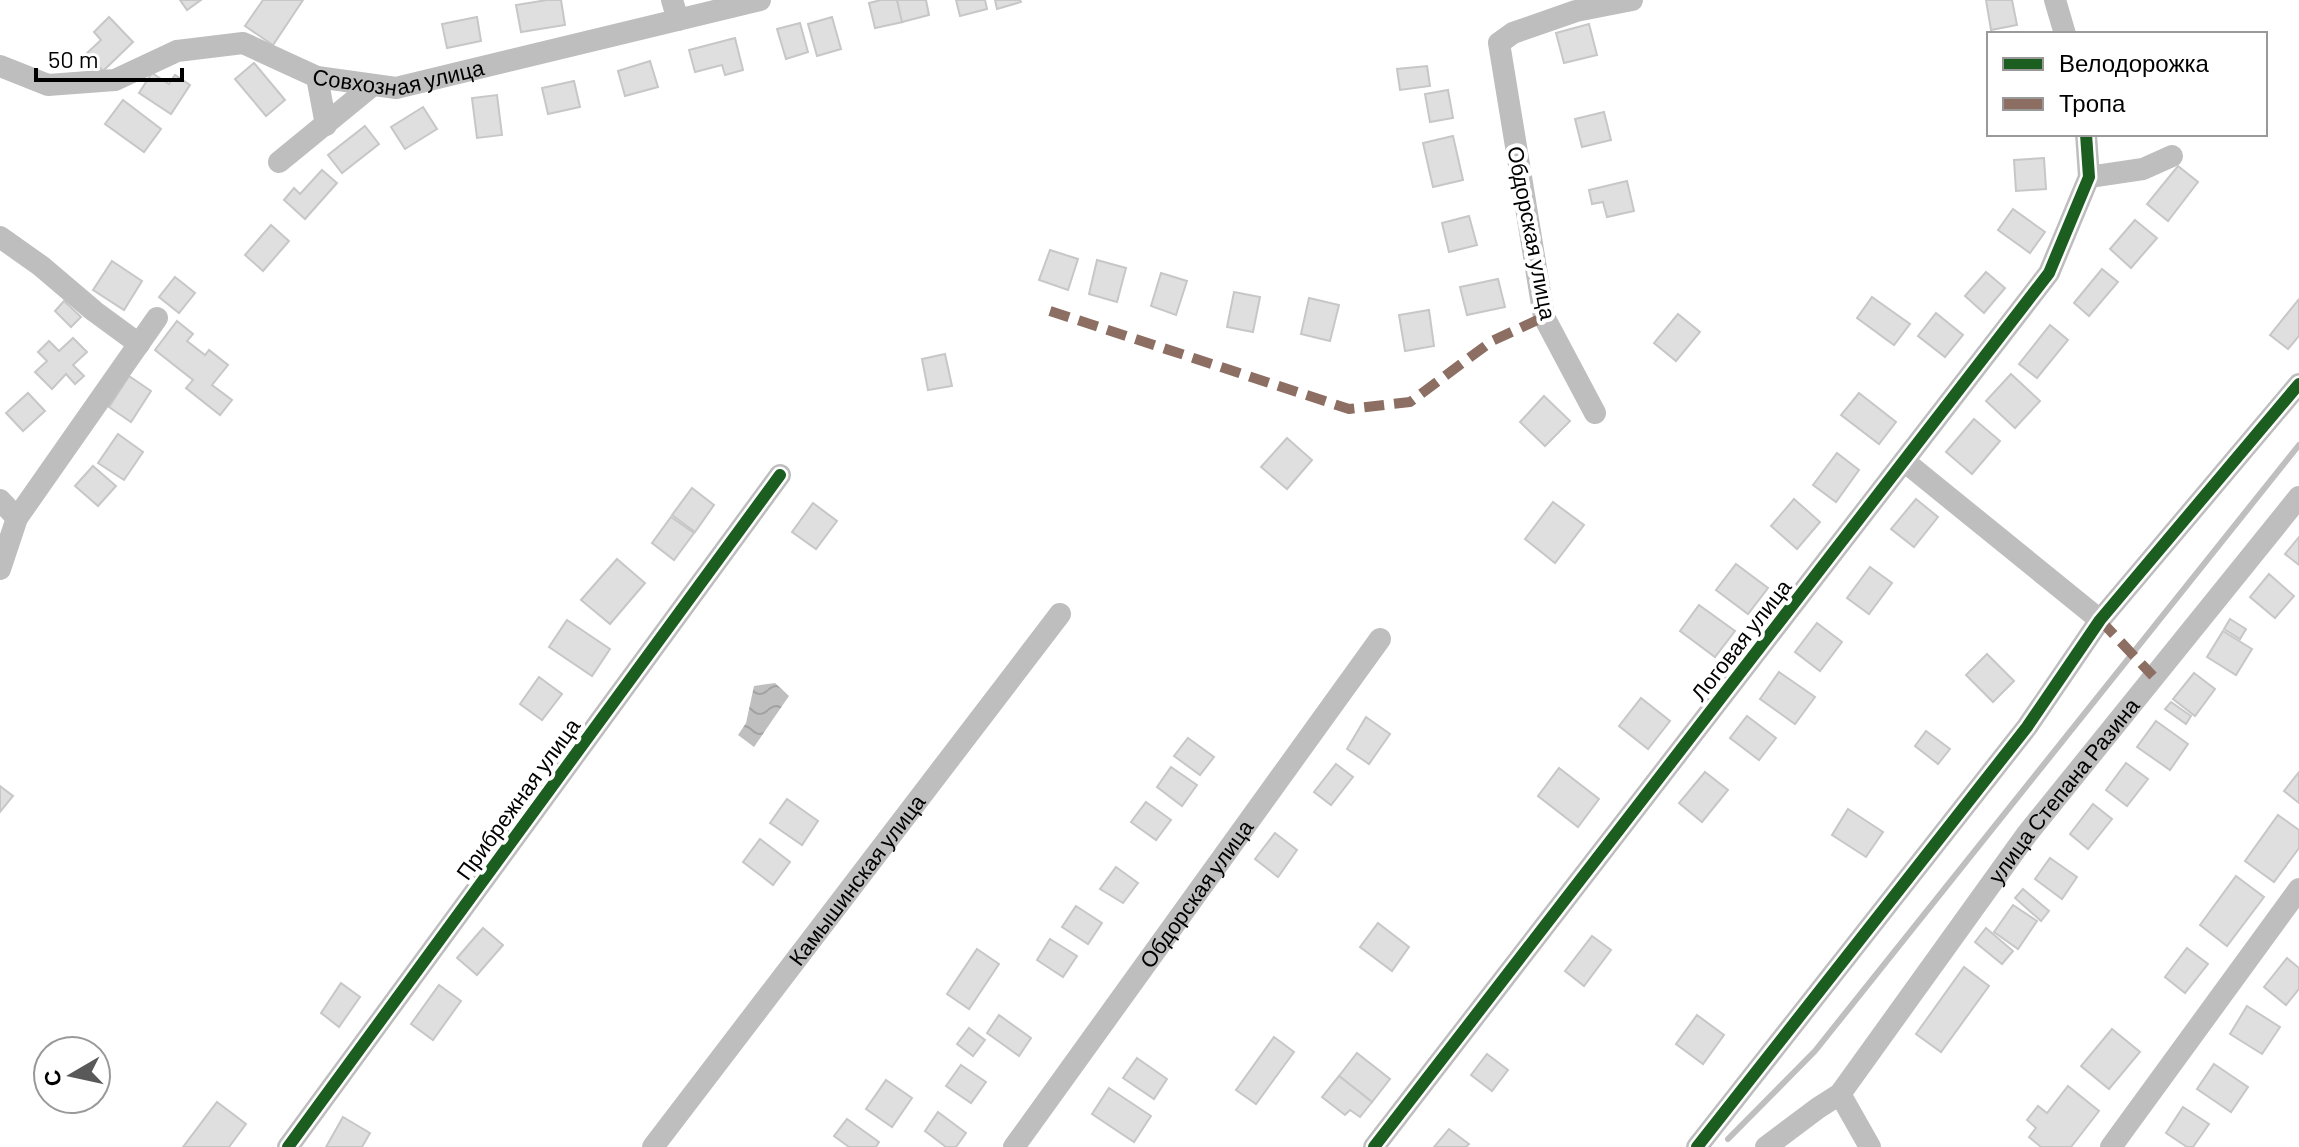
<svg xmlns="http://www.w3.org/2000/svg" width="2299" height="1147" font-family="Barlow,sans-serif">
<style>
.water{fill:url(#water-waves)}
.lines{fill:none;stroke-linecap:round;stroke-linejoin:round}
.stream{stroke:#bfbfbf;stroke-width:6}
.building{fill:#dfdfdf;stroke:#c7c7c7;stroke-width:2}
.minor{stroke:#bebebe;stroke-width:22}
.quiet{stroke:#8d6e63;stroke-width:10;stroke-dasharray:20 10;stroke-linecap:butt}
.cycleway-casing{stroke:#fff;stroke-width:17}
.cycleway{stroke:#1b5e20;stroke-width:12}
.labels{text-anchor:middle;stroke-width:8;stroke-linejoin:round;paint-order:stroke}
.street-label{font-size:22px;fill:#000;stroke:#fff}
</style>
<defs>
<pattern id="water-waves" width="16" height="10" patternUnits="userSpaceOnUse" patternTransform="scale(2)"><rect width="16" height="10" fill="#bfbfbf"/><path d="M0 5q4-4 8 0t8 0" fill="none" stroke="#a2a2a2"/></pattern>
</defs>
<rect width="100%" height="100%" fill="#fff"/>
<!-- water -->
<polygon class="water" points="775,683 789,696 754,747 738,735 746,723 754,686"/>
<g class="lines">
<!-- stream -->
<polyline class="stream" points="1728,1139 1815,1051 2299,445"/>
</g>
<!-- building -->
<g class="building">
<polygon points="180,0 201,0 187,10"/>
<polygon points="263,0 303,0 273,45 245,26"/>
<polygon points="547,0 561,0 565,25 521,32 516,5"/>
<polygon points="881,0 897,0 903,22 875,28 869,3"/>
<polygon points="897,0 926,0 929,15 902,22"/>
<polygon points="956,0 985,0 987,9 960,16"/>
<polygon points="995,0 1020,0 1021,2 997,9"/>
<polygon points="1986,0 2012,0 2017,25 1991,30"/>
<polygon points="109,17 133,42 103,71 86,54 101,40 94,32"/>
<polygon points="477,17 481,41 447,48 442,24"/>
<polygon points="832,17 841,49 817,56 808,24"/>
<polygon points="800,23 808,52 786,59 777,29"/>
<polygon points="1589,24 1597,55 1564,63 1556,33"/>
<polygon points="735,38 743,70 725,75 722,65 695,72 689,50"/>
<polygon points="650,61 658,87 625,96 618,71"/>
<polygon points="254,63 285,100 266,116 235,79"/>
<polygon points="1427,66 1430,86 1400,90 1397,69"/>
<polygon points="152,73 169,84 175,75 190,85 171,114 139,93"/>
<polygon points="574,81 580,107 548,114 542,88"/>
<polygon points="1448,90 1453,118 1430,122 1425,94"/>
<polygon points="497,95 502,135 477,138 472,98"/>
<polygon points="123,100 161,129 144,152 105,124"/>
<polygon points="423,107 437,129 405,149 391,127"/>
<polygon points="1604,112 1611,140 1582,147 1575,119"/>
<polygon points="365,126 379,144 342,173 328,155"/>
<polygon points="1453,136 1463,180 1433,187 1423,143"/>
<polygon points="2044,158 2046,189 2016,191 2014,160"/>
<polygon points="2178,166 2198,182 2168,221 2147,204"/>
<polygon points="322,170 337,183 305,219 284,200 294,188 300,194"/>
<polygon points="1627,181 1634,211 1607,217 1603,202 1592,204 1589,190"/>
<polygon points="2013,209 2045,232 2030,253 1998,230"/>
<polygon points="1469,216 1477,245 1449,252 1442,223"/>
<polygon points="2135,220 2157,238 2131,268 2110,249"/>
<polygon points="271,225 289,241 263,271 245,255"/>
<polygon points="1050,250 1078,259 1068,290 1039,280"/>
<polygon points="1097,260 1126,268 1117,302 1089,294"/>
<polygon points="112,261 142,281 124,310 93,290"/>
<polygon points="2102,269 2118,282 2089,316 2074,303"/>
<polygon points="1986,272 2005,288 1984,313 1965,296"/>
<polygon points="1161,273 1187,281 1176,315 1151,306"/>
<polygon points="175,277 195,293 179,313 159,297"/>
<polygon points="1498,279 1505,307 1467,315 1460,287"/>
<polygon points="1234,292 1260,297 1253,332 1227,327"/>
<polygon points="1872,297 1910,324 1894,345 1857,318"/>
<polygon points="1309,298 1339,305 1330,341 1301,334"/>
<polygon points="2299,299 2299,336 2288,349 2270,335"/>
<polygon points="64,301 81,317 71,327 55,311"/>
<polygon points="1429,310 1434,346 1405,351 1399,315"/>
<polygon points="1936,313 1963,335 1945,357 1918,336"/>
<polygon points="1678,314 1700,332 1676,361 1654,343"/>
<polygon points="177,321 193,334 187,341 205,355 209,350 228,365 212,385 232,400 220,415 186,388 193,380 155,350"/>
<polygon points="2050,325 2068,340 2037,378 2019,364"/>
<polygon points="73,338 87,352 73,365 84,376 75,384 66,374 52,389 35,372 47,361 38,352 49,341 59,351"/>
<polygon points="945,354 952,386 928,390 922,359"/>
<polygon points="2011,374 2040,401 2015,428 1986,401"/>
<polygon points="129,376 151,391 131,422 109,407"/>
<polygon points="28,393 45,411 23,431 6,413"/>
<polygon points="1859,393 1896,422 1879,444 1841,415"/>
<polygon points="1544,396 1570,421 1545,446 1520,422"/>
<polygon points="1974,419 2000,441 1972,474 1946,452"/>
<polygon points="118,434 143,452 124,480 98,463"/>
<polygon points="1287,438 1312,460 1287,489 1261,467"/>
<polygon points="1837,453 1859,470 1836,502 1813,485"/>
<polygon points="93,466 116,486 98,506 75,486"/>
<polygon points="692,488 714,505 695,532 672,515"/>
<polygon points="1794,499 1820,522 1797,549 1771,526"/>
<polygon points="1916,499 1938,517 1914,547 1891,529"/>
<polygon points="1553,502 1584,525 1555,563 1525,539"/>
<polygon points="813,503 837,521 816,549 792,532"/>
<polygon points="671,517 694,533 674,560 652,543"/>
<polygon points="2299,537 2299,565 2285,554"/>
<polygon points="617,559 645,583 610,624 581,600"/>
<polygon points="1736,564 1768,588 1748,614 1716,590"/>
<polygon points="1870,567 1892,583 1869,614 1847,598"/>
<polygon points="2269,574 2294,596 2275,618 2250,597"/>
<polygon points="1699,605 1735,631 1715,657 1680,631"/>
<polygon points="2230,619 2246,629 2240,639 2224,629"/>
<polygon points="567,620 610,649 592,676 549,647"/>
<polygon points="1817,623 1842,642 1820,671 1795,652"/>
<polygon points="2223,631 2252,649 2236,675 2207,657"/>
<polygon points="1987,654 2014,681 1993,702 1966,675"/>
<polygon points="1779,672 1815,697 1795,724 1760,699"/>
<polygon points="2194,673 2215,689 2195,716 2173,699"/>
<polygon points="539,677 562,694 542,720 520,704"/>
<polygon points="1641,698 1670,721 1648,749 1619,726"/>
<polygon points="2171,702 2191,716 2186,724 2165,709"/>
<polygon points="1747,716 1776,738 1759,760 1730,738"/>
<polygon points="1366,717 1390,734 1369,764 1347,749"/>
<polygon points="2156,721 2188,744 2170,770 2137,747"/>
<polygon points="1926,731 1950,749 1938,764 1915,746"/>
<polygon points="1188,738 1214,757 1200,775 1174,756"/>
<polygon points="2126,763 2148,779 2127,806 2106,790"/>
<polygon points="1336,764 1353,777 1331,805 1314,792"/>
<polygon points="1171,767 1197,785 1182,806 1157,787"/>
<polygon points="1559,768 1599,799 1578,827 1538,796"/>
<polygon points="1705,772 1728,790 1702,822 1679,803"/>
<polygon points="2299,772 2299,803 2284,791"/>
<polygon points="0,786 13,796 0,812"/>
<polygon points="787,799 818,821 802,845 770,823"/>
<polygon points="1146,802 1171,820 1156,840 1131,822"/>
<polygon points="2093,804 2112,819 2088,849 2070,834"/>
<polygon points="1848,809 1883,832 1866,857 1832,835"/>
<polygon points="2278,815 2299,830 2299,848 2274,882 2245,861"/>
<polygon points="1275,833 1297,850 1278,877 1255,859"/>
<polygon points="760,839 790,862 773,885 743,862"/>
<polygon points="2050,858 2077,877 2062,899 2035,879"/>
<polygon points="1116,867 1138,883 1123,903 1100,889"/>
<polygon points="2236,876 2264,897 2227,946 2200,925"/>
<polygon points="2023,889 2049,911 2041,921 2015,898"/>
<polygon points="2013,905 2037,921 2018,949 1994,932"/>
<polygon points="1076,906 1102,923 1088,944 1062,927"/>
<polygon points="1378,923 1409,947 1392,971 1360,947"/>
<polygon points="483,928 503,945 477,975 457,958"/>
<polygon points="1986,928 2013,951 2002,964 1975,942"/>
<polygon points="1592,936 1611,950 1584,986 1565,971"/>
<polygon points="1050,939 1077,956 1063,977 1037,960"/>
<polygon points="2187,948 2208,964 2185,993 2165,977"/>
<polygon points="977,949 999,964 969,1009 947,994"/>
<polygon points="2287,958 2299,968 2299,989 2286,1005 2264,987"/>
<polygon points="1964,967 1989,986 1941,1052 1916,1034"/>
<polygon points="341,983 360,997 339,1027 321,1013"/>
<polygon points="439,985 461,1001 433,1040 411,1024"/>
<polygon points="2247,1006 2280,1027 2262,1054 2230,1034"/>
<polygon points="999,1015 1031,1038 1019,1056 987,1033"/>
<polygon points="1697,1015 1724,1035 1703,1064 1676,1044"/>
<polygon points="969,1028 985,1040 973,1056 957,1044"/>
<polygon points="2112,1029 2140,1052 2109,1089 2081,1066"/>
<polygon points="1274,1037 1294,1052 1256,1104 1236,1090"/>
<polygon points="1357,1053 1390,1079 1372,1102 1339,1076"/>
<polygon points="1487,1054 1508,1070 1492,1091 1471,1075"/>
<polygon points="1137,1058 1167,1079 1154,1099 1123,1078"/>
<polygon points="2214,1064 2248,1087 2231,1112 2197,1089"/>
<polygon points="961,1065 986,1082 971,1103 946,1086"/>
<polygon points="1339,1076 1372,1102 1360,1117 1350,1110 1345,1115 1322,1097"/>
<polygon points="886,1080 912,1098 892,1127 866,1109"/>
<polygon points="2068,1086 2099,1111 2071,1147 2041,1147 2029,1137 2036,1128 2027,1120 2038,1106 2047,1113"/>
<polygon points="1109,1088 1151,1116 1134,1142 1092,1114"/>
<polygon points="217,1102 246,1124 229,1147 183,1147"/>
<polygon points="2183,1107 2209,1124 2193,1147 2187,1147 2166,1133"/>
<polygon points="938,1112 966,1133 956,1147 946,1147 925,1131"/>
<polygon points="343,1117 370,1133 362,1147 326,1147"/>
<polygon points="847,1119 879,1142 876,1147 849,1147 834,1136"/>
<polygon points="1449,1129 1469,1144 1466,1147 1434,1147"/>
</g>
<g class="lines">
<!-- minor -->
<g class="minor">
<polyline points="672,0 678,20"/>
<polyline points="2055,0 2065,34"/>
<path id="s1" d="M0 66 48 85 115 80 177 51 243 43 317 77 396 88 760 0"/>
<polyline points="317,77 326,125"/>
<polyline points="279,162 373,85"/>
<polyline points="2089,177 2143,169 2172,156"/>
<polyline points="0,237 41,266 94,311 139,344"/>
<polyline points="1595,413 1544,317 1499,43 1513,33 1576,11 1632,0"/>
<polyline points="1904,461 2100,620"/>
<polyline points="0,500 17,518"/>
<polyline points="0,569 17,518 157,318"/>
<polyline points="1840,1094 1870,1147"/>
<polyline points="288,1147 780,475"/>
<path id="s2" d="M653 1147 1060 614"/>
<path id="s3" d="M1014 1147 1380 639"/>
<polyline points="1374,1147 2049,273 2089,177 2086,134"/>
<polyline points="1697,1147 2027,727 2100,620 2299,384"/>
<path id="s4" d="M1766 1147 1818 1108 1840 1094 2027 834 2299 497"/>
<polyline points="2111,1147 2299,889"/>
</g>
<!-- quiet -->
<g class="quiet">
<polyline points="1050,311 1349,409 1410,402 1492,341 1544,317"/>
<polyline points="2100,620 2153,676"/>
</g>
<defs>
<g id="cycleway">
<polyline points="288,1147 780,475"/>
<polyline points="1374,1147 2049,273 2089,177 2086,134"/>
<polyline points="1697,1147 2027,727 2100,620 2299,384"/>
</g>
</defs>
<!-- cycleway casing -->
<use href="#cycleway" class="cycleway-casing"/>
<!-- cycleway -->
<use href="#cycleway" class="cycleway"/>
</g>
<g class="labels">
<!-- street labels -->
<g class="street-label">
<text dy="8" stroke="none"><textPath href="#s1" startOffset="418">Совхозная улица</textPath></text>
<text transform="translate(1532 233) rotate(79)" y="8">Обдорская улица</text>
<text transform="translate(1741 640) rotate(-52)" y="8">Логовая улица</text>
<text dy="8" stroke="none"><textPath href="#s4" startOffset="468">улица Степана Разина</textPath></text>
<text transform="translate(518 799) rotate(-54)" y="8">Прибрежная улица</text>
<text dy="8" stroke="none"><textPath href="#s2" startOffset="336">Камышинская улица</textPath></text>
<text dy="8" stroke="none"><textPath href="#s3" startOffset="312">Обдорская улица</textPath></text>
</g>
</g>
<!-- legend -->
<rect x="1987" y="32" width="280" height="104" fill="#ffffff" stroke="#999999" stroke-width="2"/>
<rect x="2003" y="58" width="40" height="12" fill="#1b5e20" stroke="#999999" stroke-width="2"/>
<text x="2059" y="72" font-size="24" fill="#000000">Велодорожка</text>
<rect x="2003" y="98" width="40" height="12" fill="#8d6e63" stroke="#999999" stroke-width="2"/>
<text x="2059" y="112" font-size="24" fill="#000000">Тропа</text>
<!-- north arrow -->
<g transform="translate(72 1075) rotate(261)"><circle r="38" fill="#ffffff" stroke="#999999" stroke-width="2"/>
<path d="M0-6L14 30L0 20L-14 30Z" fill="#595959"/>
<text y="-12" font-size="22" font-weight="bold" text-anchor="middle" fill="#000000">С</text>
</g>
<!-- scale -->
<path d="M36 68v12h146v-12" fill="none" stroke="#000000" stroke-width="4"/>
<text x="48" y="68" font-size="24" fill="#000000" stroke="#ffffff" stroke-width="6" paint-order="stroke">50 m</text>
</svg>
